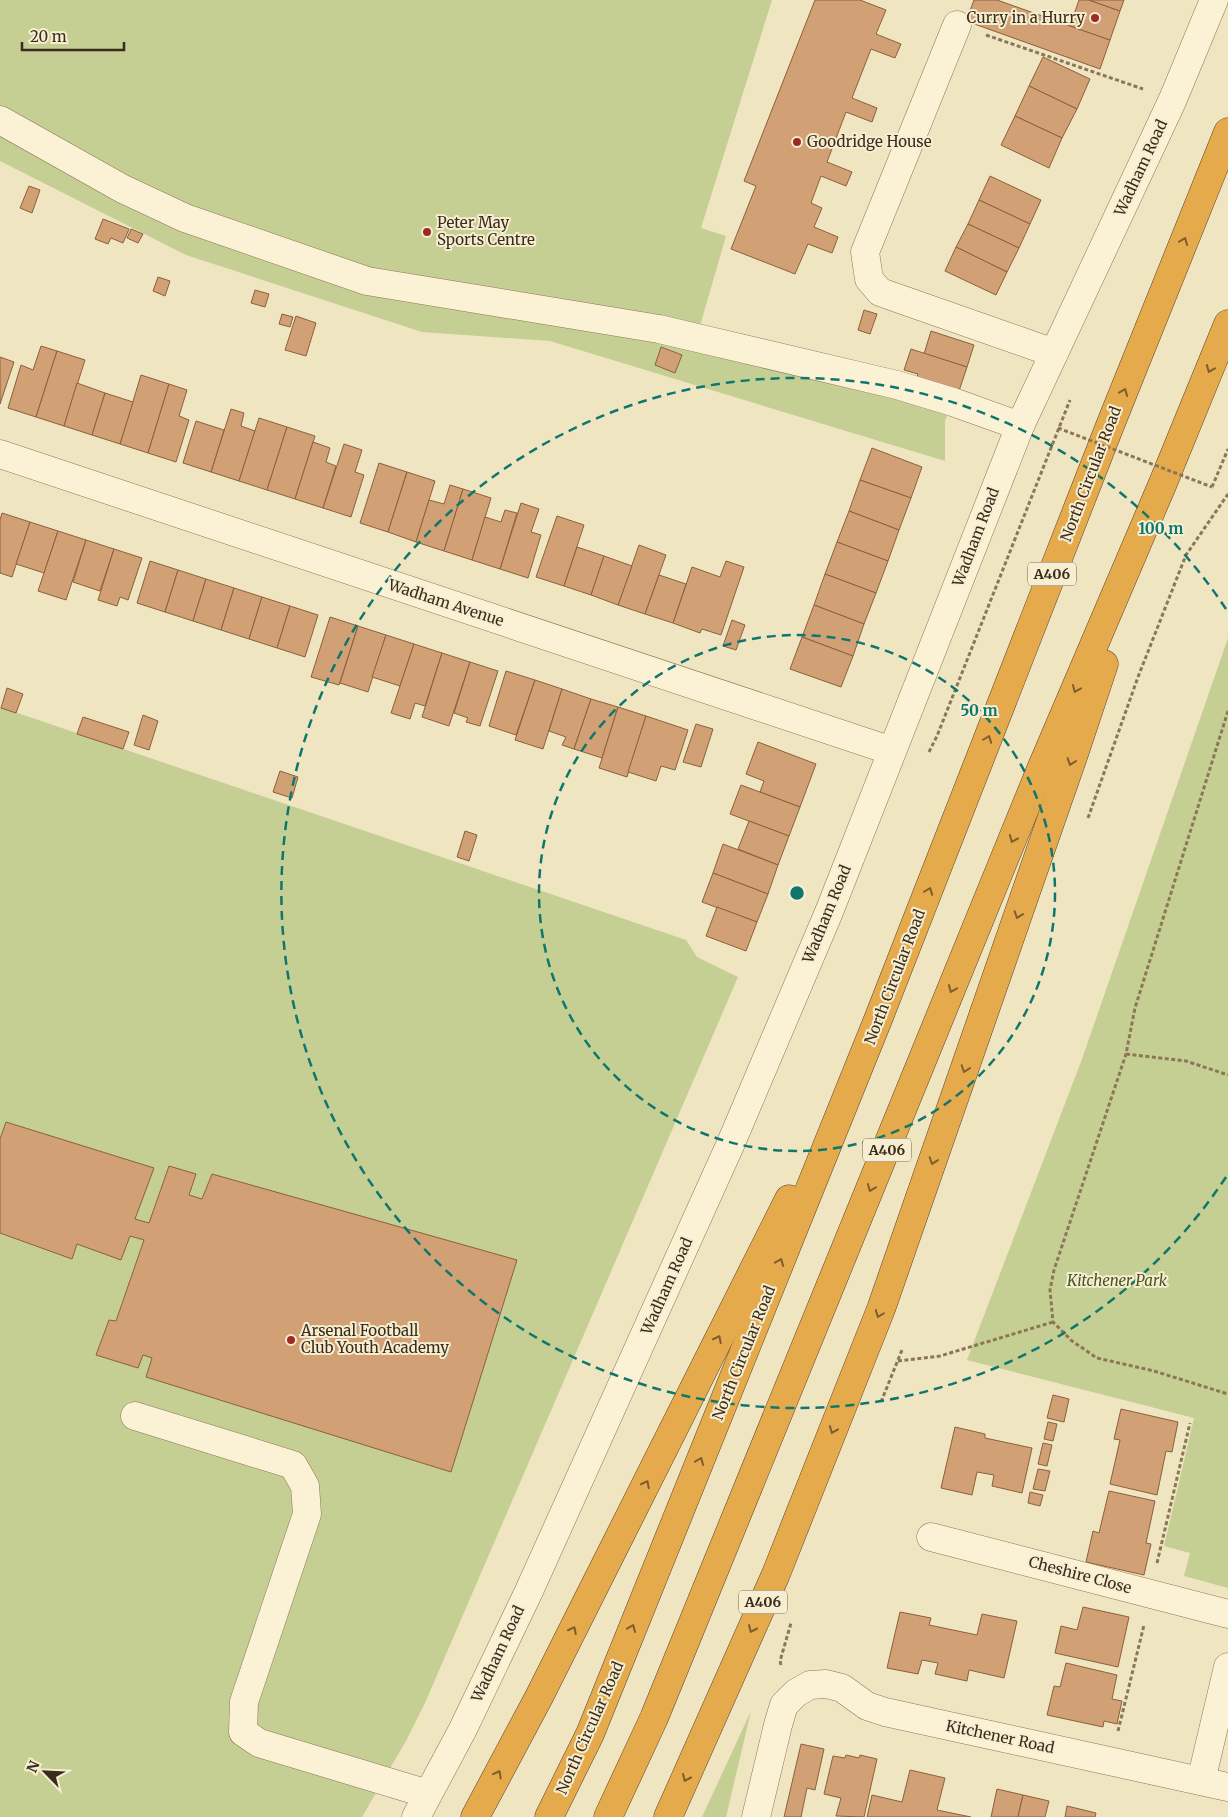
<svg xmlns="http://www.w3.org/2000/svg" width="1228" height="1817" font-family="Merriweather,serif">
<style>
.green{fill:#c5cf94}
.building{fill:#d1a074;stroke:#8b603c}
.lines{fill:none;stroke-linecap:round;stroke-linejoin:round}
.minor-casing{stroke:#8b7657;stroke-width:29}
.highway-casing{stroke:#58432c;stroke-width:29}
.path{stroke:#8b7657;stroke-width:3;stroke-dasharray:4 2.5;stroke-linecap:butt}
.minor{stroke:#fbf1d4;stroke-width:28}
.highway{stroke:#e5aa4c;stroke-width:28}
.path-bridge{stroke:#8b7657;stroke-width:3;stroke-dasharray:4 2.5;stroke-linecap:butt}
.oneway{stroke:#7e5e2f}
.ring{fill:none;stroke:#0f766e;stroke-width:2.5;stroke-dasharray:9 6}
.poi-dot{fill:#9d2a24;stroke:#f7eed1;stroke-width:2}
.labels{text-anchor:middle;stroke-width:4;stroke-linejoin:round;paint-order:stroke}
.shield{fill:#f7eed1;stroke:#736652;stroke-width:1}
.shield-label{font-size:14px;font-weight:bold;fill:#3a2c1c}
.poi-label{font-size:15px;fill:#3a2c1c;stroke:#f7eed1;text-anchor:start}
.street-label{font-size:15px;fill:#3a2c1c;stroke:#f7eed1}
.park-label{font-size:15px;font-style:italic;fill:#475722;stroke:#f7eed1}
.centre{fill:#0f766e;stroke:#f7eed1;stroke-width:2.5}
.ring-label{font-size:15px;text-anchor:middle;font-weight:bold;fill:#0f766e;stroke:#f7eed1;stroke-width:4;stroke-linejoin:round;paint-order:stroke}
</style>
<rect width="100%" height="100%" fill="#f0e5c1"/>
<!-- green -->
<g class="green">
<polygon points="0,0 772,0 701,228 726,236 700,326 824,353 956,394 945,421 945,461 550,341 422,332 186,255 0,161"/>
<polygon points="1228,638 1228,1588 1184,1576 1190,1553 1164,1546 1194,1418 967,1360 1082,1059"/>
<polygon points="0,707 686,940 697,957 738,977 425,1703 407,1739 362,1817 0,1817"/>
<polygon points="751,1711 726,1817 702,1817"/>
</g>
<!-- building -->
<g class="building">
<polygon points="815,0 860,0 886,10 876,34 901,44 895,58 871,49 852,98 877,108 872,122 846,112 827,162 852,172 846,186 821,176 811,203 822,208 814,227 838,237 832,253 808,244 795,274 731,249 756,186 744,181"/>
<polygon points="974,0 997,0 1110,40 1100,69 966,21"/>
<polygon points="1079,0 1089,0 1120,11 1110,40 1070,26"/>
<polygon points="1089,0 1124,0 1120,11"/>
<polygon points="1043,57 1090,79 1077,109 1029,86"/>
<polygon points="1029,86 1077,109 1062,138 1015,116"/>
<polygon points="1015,116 1062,138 1049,168 1001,145"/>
<polygon points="990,176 1041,200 1030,224 979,200"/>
<polygon points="29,186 40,190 32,213 20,208"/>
<polygon points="979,200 1030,224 1019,248 968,224"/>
<polygon points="103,219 129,229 123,243 111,238 108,244 95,239"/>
<polygon points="968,224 1019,248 1007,272 956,247"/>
<polygon points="131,229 143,234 138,243 127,238"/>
<polygon points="956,247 1007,272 996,295 945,271"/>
<polygon points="158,277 170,281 165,296 153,291"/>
<polygon points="255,290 269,294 265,307 251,303"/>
<polygon points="864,310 877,314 870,334 858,330"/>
<polygon points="282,314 293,317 290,327 279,324"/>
<polygon points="296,316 316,323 306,356 285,350"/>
<polygon points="931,331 974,345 967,367 924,354"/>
<polygon points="41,346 57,351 36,417 8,408 21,365 33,370"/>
<polygon points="661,347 682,355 675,373 655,365"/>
<polygon points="911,349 967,367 959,391 917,377 918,374 904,370"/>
<polygon points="57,351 85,360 64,426 36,417"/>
<polygon points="0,357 14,362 0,404"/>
<polygon points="141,375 169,384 148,453 120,444"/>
<polygon points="77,383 105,393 92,435 64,426"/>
<polygon points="169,384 187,390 179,416 189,420 176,462 148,453"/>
<polygon points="105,393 133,402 120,444 92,435"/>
<polygon points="231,409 244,413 241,426 255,431 239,481 211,472"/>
<polygon points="259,418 287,427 267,490 239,481"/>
<polygon points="196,421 224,430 211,472 183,463"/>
<polygon points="287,427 315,436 295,499 267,490"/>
<polygon points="313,442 330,448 326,462 336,466 323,508 295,499"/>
<polygon points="344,444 362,450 355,472 364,475 351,517 323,508"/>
<polygon points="872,448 922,467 911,498 860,480"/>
<polygon points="379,463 407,472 388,532 360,523"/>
<polygon points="407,472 435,481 416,542 388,532"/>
<polygon points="860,480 911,498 899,530 849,511"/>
<polygon points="450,485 463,489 444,551 416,542 429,500 444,504"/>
<polygon points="463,489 491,498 472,560 444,551"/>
<polygon points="521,503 539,509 531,532 541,535 528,578 500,569"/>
<polygon points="505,510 517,513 500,569 472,560 485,517 501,522"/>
<polygon points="849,511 899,530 888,561 837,542"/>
<polygon points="2,513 30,522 12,577 0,573 0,520"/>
<polygon points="557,516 584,525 564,586 536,577"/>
<polygon points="30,522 58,531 44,573 16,564"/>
<polygon points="58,531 86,540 66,600 38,591"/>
<polygon points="86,540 114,549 100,591 73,582"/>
<polygon points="837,542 888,561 876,593 825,574"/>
<polygon points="639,545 666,555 645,614 618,605"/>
<polygon points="577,547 604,556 591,595 564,586"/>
<polygon points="114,549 142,558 128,600 120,597 117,606 98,600"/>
<polygon points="604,556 632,566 618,605 591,595"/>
<polygon points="150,561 178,570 165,612 137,603"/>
<polygon points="726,561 744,567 721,635 702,629 700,633 673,623 692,567 720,577"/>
<polygon points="178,570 206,579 193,621 165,612"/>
<polygon points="825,574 876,593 864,624 814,605"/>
<polygon points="659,575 686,584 673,623 645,614"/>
<polygon points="206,579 234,588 221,630 193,621"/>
<polygon points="234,588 262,597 249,639 221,630"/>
<polygon points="262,597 290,606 277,648 249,639"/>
<polygon points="814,605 864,624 853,656 802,637"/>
<polygon points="290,606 318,615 305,657 277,648"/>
<polygon points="330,617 358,626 339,685 311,677"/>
<polygon points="732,620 745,625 736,650 723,646"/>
<polygon points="358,626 386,635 368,692 340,683"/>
<polygon points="386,635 414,644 400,686 372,677"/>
<polygon points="802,637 853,656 841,687 790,669"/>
<polygon points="414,644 442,653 425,706 415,703 410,719 391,713"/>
<polygon points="442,653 470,662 449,726 422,717"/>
<polygon points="470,662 498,671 480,726 466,722 468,718 454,713"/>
<polygon points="506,671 535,680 516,735 489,726"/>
<polygon points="535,680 562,689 543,749 515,740"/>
<polygon points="7,688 23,694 16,713 1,708"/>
<polygon points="562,689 591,699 574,749 562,745 566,737 549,731"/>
<polygon points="591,699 618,707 602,758 574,749"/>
<polygon points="618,707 646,716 627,777 599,768"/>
<polygon points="143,715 158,721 149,750 134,745"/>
<polygon points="646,716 688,730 675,770 661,766 656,781 628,772"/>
<polygon points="83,717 129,732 123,749 77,734"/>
<polygon points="696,724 713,729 701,767 683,762"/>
<polygon points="758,742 816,764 800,807 760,792 764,781 746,774"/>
<polygon points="280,771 298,777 292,798 273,792"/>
<polygon points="741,785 800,807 789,836 730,814"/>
<polygon points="749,821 789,836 778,865 738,849"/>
<polygon points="465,831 477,835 469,861 457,857"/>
<polygon points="723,844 778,865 768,894 713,873"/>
<polygon points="713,873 768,894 757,922 702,902"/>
<polygon points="717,907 757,922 746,951 706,936"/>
<polygon points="6,1122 154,1168 135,1219 149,1223 169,1166 196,1174 189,1195 202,1199 212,1174 517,1260 451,1472 146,1377 152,1358 143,1355 138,1368 96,1355 109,1320 116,1321 144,1240 130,1236 121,1260 77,1244 72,1259 0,1233 0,1139"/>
<polygon points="1053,1395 1069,1399 1064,1422 1047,1418"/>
<polygon points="1121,1409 1178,1422 1172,1452 1166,1451 1157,1495 1110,1484 1120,1440 1114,1439"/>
<polygon points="1048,1422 1057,1424 1053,1441 1044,1439"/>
<polygon points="955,1427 985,1434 985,1438 1032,1448 1022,1493 992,1486 994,1475 977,1472 972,1495 941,1488"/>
<polygon points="1043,1443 1052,1445 1047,1466 1038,1464"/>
<polygon points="1038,1469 1050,1471 1045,1491 1033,1489"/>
<polygon points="1109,1491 1155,1501 1146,1543 1151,1544 1144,1575 1086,1562 1093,1531 1099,1533"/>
<polygon points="1030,1492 1043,1495 1040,1506 1028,1503"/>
<polygon points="1083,1607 1129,1617 1118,1667 1055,1653 1061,1626 1077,1630"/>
<polygon points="900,1612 931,1618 929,1625 977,1635 982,1614 1017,1621 1004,1678 969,1670 967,1681 935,1674 938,1663 922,1660 918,1674 887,1668"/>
<polygon points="1066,1663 1117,1675 1112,1699 1122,1701 1117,1724 1104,1721 1103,1727 1047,1715 1054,1686 1060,1687"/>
<polygon points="801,1744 824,1749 815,1790 807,1788 801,1817 784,1817"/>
<polygon points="846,1755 859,1758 860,1755 877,1759 864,1817 836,1816 841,1798 824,1794 833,1756 845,1758"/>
<polygon points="910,1770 945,1778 937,1810 971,1817 867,1817 872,1795 902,1802"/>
<polygon points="997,1789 1023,1795 1018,1817 991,1817"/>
<polygon points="1023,1795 1049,1801 1045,1817 1018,1817"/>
<polygon points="1067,1806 1096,1813 1095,1817 1065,1817"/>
</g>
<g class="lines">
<defs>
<g id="minor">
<polyline points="957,25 865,252 869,279 880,292 1054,353"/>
<polyline points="0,120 123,189 185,218 367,281 659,329 897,385 953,402 1020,426"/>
<polyline points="0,454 892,751"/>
<polyline points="135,1416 293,1465 305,1486 307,1514 244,1702 243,1732 259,1743 428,1794"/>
<polyline points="931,1537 1228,1614"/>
<polyline points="1201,1781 1228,1667"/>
<polyline points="416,1817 463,1729 529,1591 731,1143 829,912 1020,426 1173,99 1214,0"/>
<polyline points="756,1817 778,1725 784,1705 796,1693 810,1685 826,1684 842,1688 867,1706 885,1712 1228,1787"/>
</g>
<g id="highway">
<polyline points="475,1817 539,1697 789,1199"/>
<polyline points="549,1817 590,1734 879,1017 1111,423 1228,132"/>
<polyline points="608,1817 654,1718 1041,769 1163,483 1228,324"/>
<polyline points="668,1817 776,1574 881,1309 1075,751 1104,664"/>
</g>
</defs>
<!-- minor casing -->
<use href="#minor" class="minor-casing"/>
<!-- highway casing -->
<use href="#highway" class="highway-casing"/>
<!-- path -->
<g class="path">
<polyline points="986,35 1143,89"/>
<polyline points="1212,487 1228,449"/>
<polyline points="1228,711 1135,1008 1126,1054 1054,1270 1050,1290 1053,1322 1072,1341 1097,1358 1154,1371 1228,1394"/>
<polyline points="929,752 937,736 1070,400"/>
<polyline points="1088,818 1138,677 1186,555 1228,494"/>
<polyline points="1126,1054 1186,1061 1228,1075"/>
<polyline points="898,1361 940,1356 1053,1322"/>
<polyline points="881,1402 902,1350"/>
<polyline points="1157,1563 1190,1423"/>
<polyline points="781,1665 780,1661 791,1623"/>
<polyline points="1118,1731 1144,1625"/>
</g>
<!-- minor -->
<use href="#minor" class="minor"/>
<!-- highway -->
<use href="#highway" class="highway"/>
<!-- path-bridge -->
<polyline class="path-bridge" points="1058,428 1212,487"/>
</g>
<!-- one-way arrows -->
<defs><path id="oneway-chevron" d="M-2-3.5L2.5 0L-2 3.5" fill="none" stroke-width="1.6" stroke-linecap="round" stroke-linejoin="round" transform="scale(1.25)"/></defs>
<g class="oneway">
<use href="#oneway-chevron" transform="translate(1184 241) rotate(-68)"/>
<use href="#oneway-chevron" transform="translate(1210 369) rotate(112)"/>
<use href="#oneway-chevron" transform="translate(1124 392) rotate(-68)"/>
<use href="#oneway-chevron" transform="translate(1076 689) rotate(113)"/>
<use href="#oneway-chevron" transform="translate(988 739) rotate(-69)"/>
<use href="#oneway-chevron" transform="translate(1071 762) rotate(109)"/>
<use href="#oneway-chevron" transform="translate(1013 839) rotate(112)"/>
<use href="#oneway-chevron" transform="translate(929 891) rotate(-69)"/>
<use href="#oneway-chevron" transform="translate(1018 915) rotate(109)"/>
<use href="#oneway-chevron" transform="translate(952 989) rotate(112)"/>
<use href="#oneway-chevron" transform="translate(965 1069) rotate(109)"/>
<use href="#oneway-chevron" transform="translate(933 1161) rotate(109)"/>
<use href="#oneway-chevron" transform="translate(871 1188) rotate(112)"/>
<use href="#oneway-chevron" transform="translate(780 1262) rotate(-68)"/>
<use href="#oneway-chevron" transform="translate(879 1314) rotate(111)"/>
<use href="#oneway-chevron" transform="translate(718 1339) rotate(-63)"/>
<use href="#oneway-chevron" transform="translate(833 1430) rotate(112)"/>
<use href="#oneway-chevron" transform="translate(700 1461) rotate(-68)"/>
<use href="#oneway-chevron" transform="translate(646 1484) rotate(-63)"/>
<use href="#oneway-chevron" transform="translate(632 1628) rotate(-68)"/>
<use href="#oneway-chevron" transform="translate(752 1629) rotate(114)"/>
<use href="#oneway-chevron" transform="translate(573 1630) rotate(-63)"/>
<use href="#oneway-chevron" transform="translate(498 1774) rotate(-62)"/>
<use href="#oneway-chevron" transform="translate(686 1778) rotate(114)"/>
</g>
<!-- distance rings -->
<g class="ring">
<circle cx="797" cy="893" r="258"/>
<path d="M1226 1177A515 515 0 1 1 1226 609"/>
</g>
<!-- markers -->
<g class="poi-dot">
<circle cx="1095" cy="18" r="5"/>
<circle cx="797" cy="142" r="5"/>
<circle cx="427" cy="232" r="5"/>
<circle cx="291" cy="1340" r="5"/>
</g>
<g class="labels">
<!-- shield labels -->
<g class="shield">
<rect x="1028" y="562.5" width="48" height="23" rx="4"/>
<rect x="863" y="1138.5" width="48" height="23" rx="4"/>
<rect x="739" y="1590.5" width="48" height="23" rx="4"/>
</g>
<g class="shield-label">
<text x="1052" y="579">A406</text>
<text x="887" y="1155">A406</text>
<text x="763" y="1607">A406</text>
</g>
<!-- poi labels -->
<g class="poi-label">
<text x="1085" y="23" text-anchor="end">Curry in a Hurry</text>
<text x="807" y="147">Goodridge House</text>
<text x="437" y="228">Peter May<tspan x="437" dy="17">Sports Centre</tspan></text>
<text x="301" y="1336">Arsenal Football<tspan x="301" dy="17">Club Youth Academy</tspan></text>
</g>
<!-- street labels -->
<g class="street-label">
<text transform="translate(1141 168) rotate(-65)" y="5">Wadham Road</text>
<text transform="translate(1091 474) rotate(-69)" y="5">North Circular Road</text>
<text transform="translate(976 537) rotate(-69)" y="5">Wadham Road</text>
<text transform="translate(446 603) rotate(18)" y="5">Wadham Avenue</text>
<text transform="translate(827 914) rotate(-68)" y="5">Wadham Road</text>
<text transform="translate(895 977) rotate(-69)" y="5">North Circular Road</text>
<text transform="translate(667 1286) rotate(-66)" y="5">Wadham Road</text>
<text transform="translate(744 1353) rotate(-68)" y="5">North Circular Road</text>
<text transform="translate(1080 1575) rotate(15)" y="5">Cheshire Close</text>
<text transform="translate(498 1654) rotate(-65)" y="5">Wadham Road</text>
<text transform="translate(590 1728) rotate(-66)" y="5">North Circular Road</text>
<text transform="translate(1000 1737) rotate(12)" y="5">Kitchener Road</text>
</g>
<!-- park labels -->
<g class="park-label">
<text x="1117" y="1286">Kitchener Park</text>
</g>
</g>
<circle cx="797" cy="893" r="8" class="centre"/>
<g class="ring-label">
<text x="1161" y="534">100 m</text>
<text x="979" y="716">50 m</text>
</g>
<!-- north arrow -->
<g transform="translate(45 1772) rotate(294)" stroke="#f7eed1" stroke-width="4" paint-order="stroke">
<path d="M0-4L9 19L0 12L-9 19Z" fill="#3a2c1c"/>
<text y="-8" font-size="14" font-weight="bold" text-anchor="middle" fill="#3a2c1c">N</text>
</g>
<!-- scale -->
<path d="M22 42v8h102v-8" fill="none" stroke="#3a2c1c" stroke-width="2.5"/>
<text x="30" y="42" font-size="15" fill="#3a2c1c" stroke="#f7eed1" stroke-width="4" paint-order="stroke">20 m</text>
</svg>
